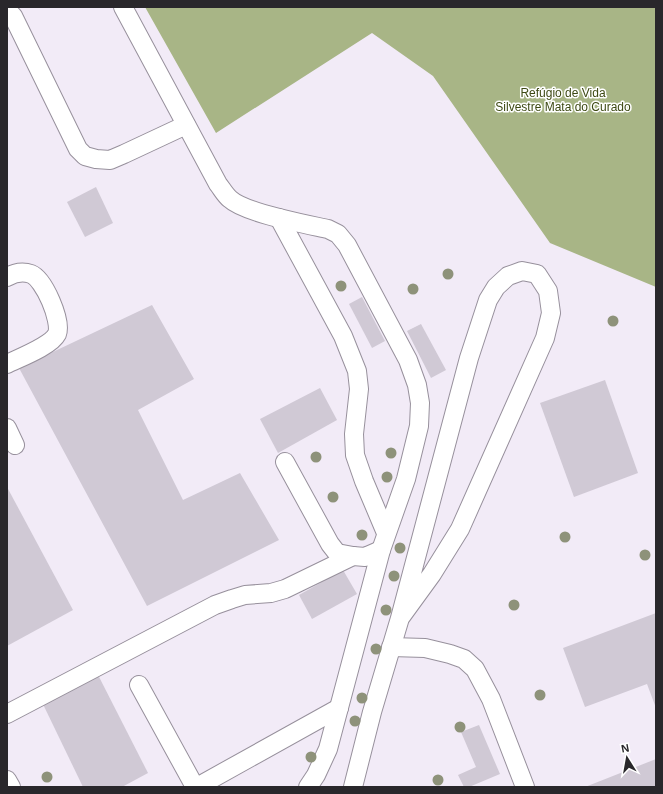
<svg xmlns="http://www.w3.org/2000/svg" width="663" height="794" font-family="Helvetica,sans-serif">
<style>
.forest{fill:#a8b586}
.building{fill:#d0c9d5}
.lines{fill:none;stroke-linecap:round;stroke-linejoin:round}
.minor-casing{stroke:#97909c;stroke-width:20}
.minor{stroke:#fff;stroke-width:18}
.tree{fill:#8e927a}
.labels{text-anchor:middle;stroke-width:3;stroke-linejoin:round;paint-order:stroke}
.park-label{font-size:12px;fill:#3d4913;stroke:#fff}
</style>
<rect width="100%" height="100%" fill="#f2ebf7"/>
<!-- forest -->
<polygon class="forest" points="145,7 656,7 656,287 550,243 433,76 372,33 216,133"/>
<!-- building -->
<g class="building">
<polygon points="96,187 113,223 85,237 67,202"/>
<polygon points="362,297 385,341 372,348 349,304"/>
<polygon points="152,305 194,379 138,410 183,500 240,473 279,540 147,606 19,368"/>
<polygon points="421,324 446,370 431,378 407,331"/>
<polygon points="605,380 638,473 574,497 540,403"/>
<polygon points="320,388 337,420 278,453 260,419"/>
<polygon points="7,487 73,610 7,646"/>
<polygon points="343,570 357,594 312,619 299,595"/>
<polygon points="656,613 656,708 647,684 585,707 563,648"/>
<polygon points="95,669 148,773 122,787 83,787 40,698"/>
<polygon points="479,725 500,774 469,787 464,787 458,775 476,767 461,732"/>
<polygon points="656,759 656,787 585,787"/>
</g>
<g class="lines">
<defs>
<g id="minor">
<path d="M123 7 218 184C222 189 225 195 230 199 245 213 305 224 328 229L338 234 347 245 408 360 417 385 420 403 419 426 406 479 381 550 328 749 316 775 308 787"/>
<polyline points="7,10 13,16 78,149 85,156 96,159 110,160 124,154 186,125"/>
<polyline points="279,218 343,336 357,371 359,389 354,434 355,455 364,481 386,533"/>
<path d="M7 277C14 273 23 271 31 274 44 279 62 321 57 334 51 346 19 358 7 364"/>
<polyline points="7,428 15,445"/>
<polyline points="285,462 330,544 337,553 353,556 365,557 381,550"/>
<polyline points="391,647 425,648 450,654 464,659 475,669 491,699 525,787"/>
<polyline points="139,685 195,787"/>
<polyline points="7,714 215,605 232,599 245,595 271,593 285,589 353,556"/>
<polyline points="7,780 11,787"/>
<polyline points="197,787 339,708"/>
<polyline points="353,787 372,712 400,618 469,358 488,300 496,287 508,276 522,271 537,274 548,291 551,313 545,338 460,529 432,574 400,618"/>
</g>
</defs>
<!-- minor casing -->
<use href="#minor" class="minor-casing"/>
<!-- minor -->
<use href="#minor" class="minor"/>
</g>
<!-- trees -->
<g class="tree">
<circle cx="448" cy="274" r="5.5"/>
<circle cx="341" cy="286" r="5.5"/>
<circle cx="413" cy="289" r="5.5"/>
<circle cx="613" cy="321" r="5.5"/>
<circle cx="391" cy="453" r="5.5"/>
<circle cx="316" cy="457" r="5.5"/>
<circle cx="387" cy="477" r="5.5"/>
<circle cx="333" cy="497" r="5.5"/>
<circle cx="362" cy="535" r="5.5"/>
<circle cx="565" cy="537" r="5.5"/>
<circle cx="400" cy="548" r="5.5"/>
<circle cx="645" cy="555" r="5.5"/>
<circle cx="394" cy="576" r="5.5"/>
<circle cx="514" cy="605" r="5.5"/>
<circle cx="386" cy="610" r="5.5"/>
<circle cx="376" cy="649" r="5.5"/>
<circle cx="540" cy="695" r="5.5"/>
<circle cx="362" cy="698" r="5.5"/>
<circle cx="355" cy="721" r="5.5"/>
<circle cx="460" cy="727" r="5.5"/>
<circle cx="311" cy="757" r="5.5"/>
<circle cx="47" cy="777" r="5.5"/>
<circle cx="438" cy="780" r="5.5"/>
</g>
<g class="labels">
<!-- park labels -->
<g class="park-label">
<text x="563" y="97">Refúgio de Vida<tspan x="563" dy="14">Silvestre Mata do Curado</tspan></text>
</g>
</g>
<!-- border -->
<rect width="663" height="794" fill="none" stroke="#29272b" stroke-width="16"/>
<!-- north arrow -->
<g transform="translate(627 758) rotate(349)" stroke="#ffffff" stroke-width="3" paint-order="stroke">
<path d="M0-3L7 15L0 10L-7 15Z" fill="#29272b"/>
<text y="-6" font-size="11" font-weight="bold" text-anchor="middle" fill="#29272b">N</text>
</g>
</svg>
